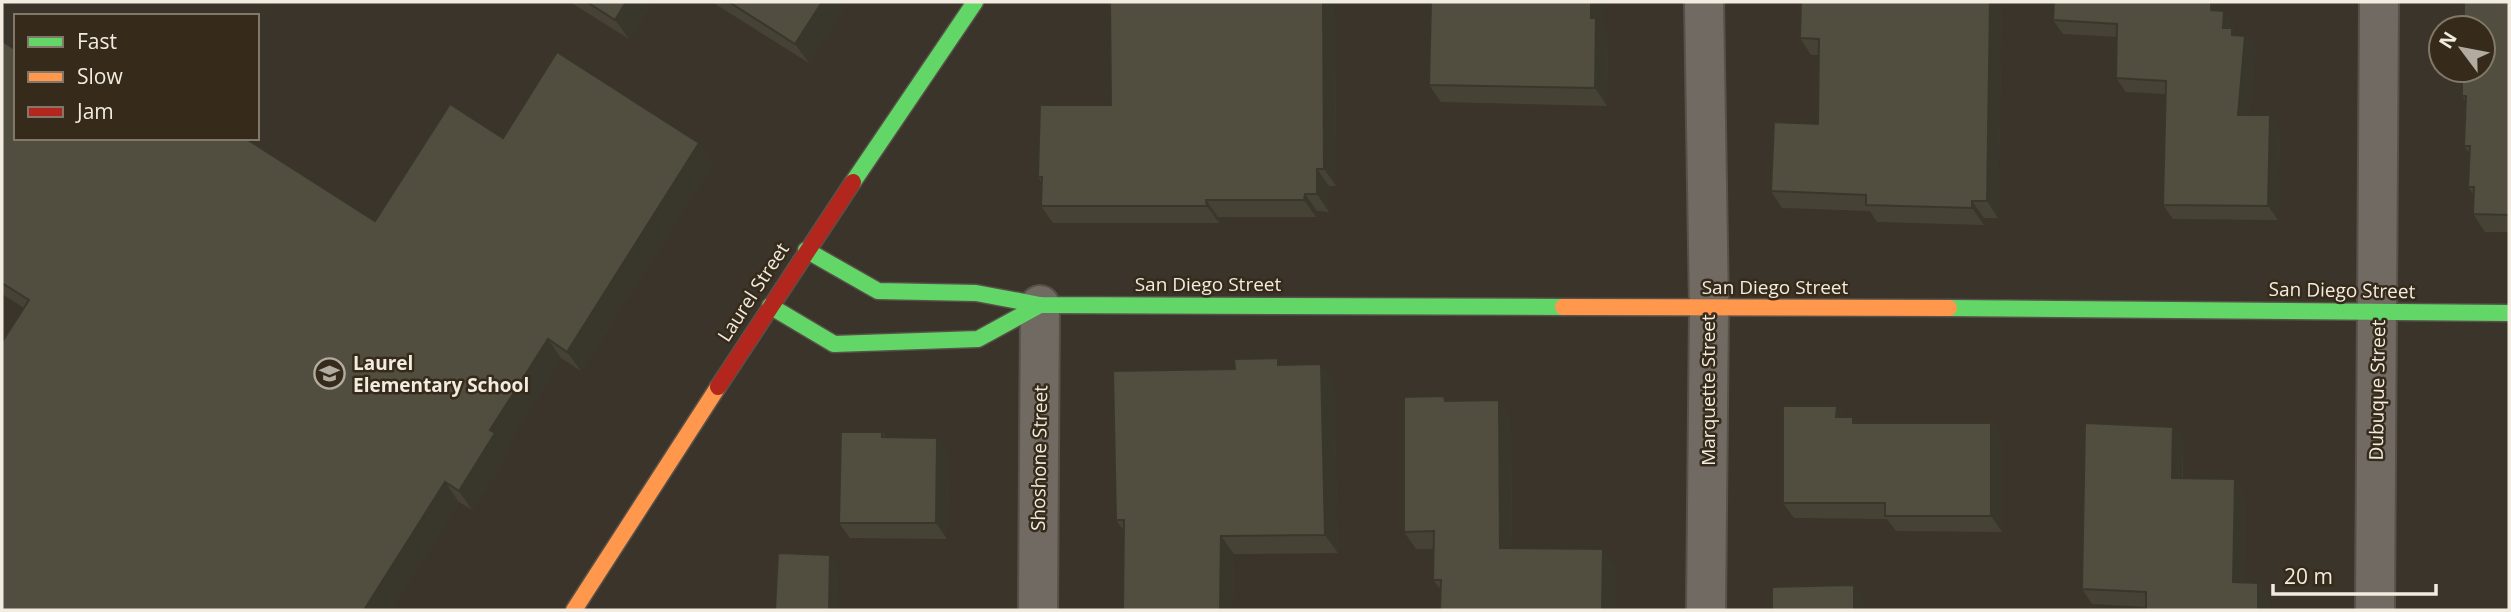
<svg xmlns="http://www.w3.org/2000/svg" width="2511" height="612" font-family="'Open Sans',sans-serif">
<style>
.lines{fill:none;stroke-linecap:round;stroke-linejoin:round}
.street-casing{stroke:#575149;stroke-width:42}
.fast-casing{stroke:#575149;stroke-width:19}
.slow-casing{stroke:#575149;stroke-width:19}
.jam-casing{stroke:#575149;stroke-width:19}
.street{stroke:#706a63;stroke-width:38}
.fast{stroke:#63d668;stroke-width:16}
.slow{stroke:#ff974d;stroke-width:16}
.jam{stroke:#b3261e;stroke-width:16}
.wall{fill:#464336}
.shaded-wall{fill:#39372c}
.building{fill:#514e3f;stroke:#39372c;stroke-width:2}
.labels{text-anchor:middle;stroke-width:5;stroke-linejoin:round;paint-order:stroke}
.street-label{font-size:19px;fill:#f2ebe0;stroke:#362b1a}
.poi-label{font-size:19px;font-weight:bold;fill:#f2ebe0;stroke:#362b1a;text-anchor:start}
</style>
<rect width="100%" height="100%" fill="#3a342a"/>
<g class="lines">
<defs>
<g id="street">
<polyline points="1704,2 1709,308 1706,610"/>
<polyline points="1038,610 1040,305"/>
<polyline points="2375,610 2379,2"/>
</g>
<g id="fast">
<polyline points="853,182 975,2"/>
<polyline points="806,250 878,291 976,293 1040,305 1563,307"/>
<polyline points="770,306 834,344 978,339 1040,305"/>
<polyline points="1949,308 2509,313"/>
</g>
<g id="slow">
<polyline points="1563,307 1949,308"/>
<polyline points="574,610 718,387"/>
</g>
<polyline id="jam" points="718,387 853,182"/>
</defs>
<!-- street casing -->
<use href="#street" class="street-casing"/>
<!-- fast casing -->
<use href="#fast" class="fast-casing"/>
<!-- slow casing -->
<use href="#slow" class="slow-casing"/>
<!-- jam casing -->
<use href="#jam" class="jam-casing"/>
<!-- street -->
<use href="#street" class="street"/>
<!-- fast -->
<use href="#fast" class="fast"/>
<!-- slow -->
<use href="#slow" class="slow"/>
<!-- jam -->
<use href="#jam" class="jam"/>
</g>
<!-- wall -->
<g class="wall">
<polygon points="570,2 652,2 629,39"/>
<polygon points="712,2 848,2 809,63"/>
<polygon points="1335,2 1336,186 1329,186 1329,212 1317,211 1316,217 1218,217 1219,223 1053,223 1041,206 1041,182 1038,177 1111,105"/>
<polygon points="2212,2 2217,10 2234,25 2233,30 2237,36 2245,36 2255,50 2249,115 2270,115 2280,129 2278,220 2173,219 2163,205 2165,94 2126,92 2116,78 2117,37 2063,34 2053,20"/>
<polygon points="2509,2 2509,232 2485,232 2473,214 2474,195 2468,187 2470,154 2464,146 2465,101 2462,96"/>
<polygon points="2002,4 1998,218 1984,218 1984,225 1877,222 1870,211 1782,208 1771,191 1818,124 1819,55 1811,55 1800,38"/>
<polygon points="1603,28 1608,35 1607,106 1441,102 1429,85"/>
<polygon points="2,41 16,138 375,221 699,143 713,163 581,371 561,358 505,448 508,453 472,510 459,502 390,610 2,610 24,308 2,294"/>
<polygon points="1283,365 1334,382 1338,553 1234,554 1233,610 1123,610 1124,531 1116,520 1235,369"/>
<polygon points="1448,401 1511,418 1512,548 1615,566 1615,610 1440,610 1441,590 1433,580 1434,549 1416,549 1404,532"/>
<polygon points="1837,406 1845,417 1857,423 1991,423 2002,439 2002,532 1896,531 1887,519 1794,518 1783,503"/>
<polygon points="2173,427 2183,442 2183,478 2245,494 2244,582 2258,583 2268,598 2269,610 2146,610 2146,607 2092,604 2082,589"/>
<polygon points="882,432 886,437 948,453 947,539 850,538 839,523"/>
</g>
<!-- shaded-wall -->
<g class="shaded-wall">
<polygon points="626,2 652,2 629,39 615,20"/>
<polygon points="822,2 848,2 809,63 795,44"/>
<polygon points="1323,2 1335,2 1336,186 1324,169"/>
<polygon points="1591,2 1604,2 1603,28 1608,35 1607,106 1595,88 1591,18"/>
<polygon points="1990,2 2000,2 2002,4 1998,218 1987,201"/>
<polygon points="2211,2 2212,2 2221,15 2211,10"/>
<polygon points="2224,11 2234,25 2233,30 2242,42 2223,28"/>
<polygon points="2245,36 2255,50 2248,129 2238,115"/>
<polygon points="2270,115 2280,129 2278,220 2268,206"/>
<polygon points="699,143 713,163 581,371 567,352"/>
<polygon points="1317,169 1329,186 1329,212 1317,194"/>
<polygon points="1305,194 1317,211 1316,217 1304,200"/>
<polygon points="1206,200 1218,217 1219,223 1207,206"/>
<polygon points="1972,201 1984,218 1984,225 1972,208"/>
<polygon points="548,339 561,358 505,448 508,453 472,510 459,491 490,430"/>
<polygon points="1321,364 1334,382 1338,553 1325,535"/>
<polygon points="1499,400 1511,418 1512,565 1500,548"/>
<polygon points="1837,406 1848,421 1836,417"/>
<polygon points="1991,423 2002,439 2002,532 1991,516"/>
<polygon points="2173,427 2183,442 2182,493 2172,478"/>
<polygon points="937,438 948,453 947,539 936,523"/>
<polygon points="2235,479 2245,494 2244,598 2233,582"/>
<polygon points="445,482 459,502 390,610 364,610"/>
<polygon points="1221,536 1234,554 1233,610 1220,610"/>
<polygon points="1603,549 1615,566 1615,610 1602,610"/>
<polygon points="830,555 839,567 837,610 829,610"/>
<polygon points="2258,583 2268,598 2269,610 2258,610"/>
<polygon points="1854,585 1865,601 1865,610 1854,610"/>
</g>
<!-- building -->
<g class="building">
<polygon points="587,2 626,2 615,20"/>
<polygon points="729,2 822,2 795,44"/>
<polygon points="1110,2 1323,2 1324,169 1317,169 1317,194 1305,194 1304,200 1206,200 1207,206 1041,206 1042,177 1038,177 1040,105 1111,105"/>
<polygon points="1431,2 1591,2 1591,18 1596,18 1595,88 1429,85"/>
<polygon points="1801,2 1990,2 1987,201 1972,201 1972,208 1866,205 1866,195 1771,191 1774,122 1818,124 1819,39 1800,38"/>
<polygon points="2054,2 2211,2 2211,10 2224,11 2223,28 2232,28 2232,35 2245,36 2238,115 2270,115 2268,206 2163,205 2166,81 2116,78 2117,24 2053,20"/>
<polygon points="2464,2 2509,2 2509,215 2473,214 2474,187 2468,187 2470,146 2464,146 2466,96 2462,96 2462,70 2483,70 2483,28 2464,28"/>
<polygon points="2,41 16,50 16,138 245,138 375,221 450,104 503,138 557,52 699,143 567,352 548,339 490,430 495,433 459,491 445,482 364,610 2,610 2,342 29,300 2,283"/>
<polygon points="1278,358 1278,365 1321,364 1325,535 1221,536 1220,610 1123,610 1124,520 1116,520 1113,371 1235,369 1234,359"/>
<polygon points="1444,396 1445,401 1499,400 1500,548 1603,549 1602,610 1440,610 1441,580 1433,580 1434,531 1404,532 1404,397"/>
<polygon points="1783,406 1837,406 1836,417 1853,417 1853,423 1991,423 1991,516 1885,516 1885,503 1783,503"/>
<polygon points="2085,423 2173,427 2172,478 2235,479 2233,582 2258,583 2258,610 2146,610 2146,592 2082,589"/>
<polygon points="841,432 882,432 882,437 937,438 936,523 839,523"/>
<polygon points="778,553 830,555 829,610 775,610"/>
<polygon points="1854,585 1854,610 1772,610 1772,587"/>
</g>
<!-- icons -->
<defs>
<symbol id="school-ring" viewBox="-11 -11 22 22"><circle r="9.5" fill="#362b1a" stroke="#b2aba0" stroke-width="1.5"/><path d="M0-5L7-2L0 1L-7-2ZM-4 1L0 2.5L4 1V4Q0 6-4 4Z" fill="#b2aba0"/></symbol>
</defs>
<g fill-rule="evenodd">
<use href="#school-ring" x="312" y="356" width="35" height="35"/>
</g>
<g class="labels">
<!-- street labels -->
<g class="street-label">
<text x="1208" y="291">San Diego Street</text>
<text x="1775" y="294">San Diego Street</text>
<text transform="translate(2342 290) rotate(1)" y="7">San Diego Street</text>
<text transform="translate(753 292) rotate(-57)" y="7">Laurel Street</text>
<text transform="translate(1708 390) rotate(-90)" y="7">Marquette Street</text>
<text transform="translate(2377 390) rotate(-89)" y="7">Dubuque Street</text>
<text transform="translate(1039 458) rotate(-89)" y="7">Shoshone Street</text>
</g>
<!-- poi labels -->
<g class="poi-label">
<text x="353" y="370">Laurel<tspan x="353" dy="22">Elementary School</tspan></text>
</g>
</g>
<!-- border -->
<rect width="2511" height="612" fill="none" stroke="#f2ebe0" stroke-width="7"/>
<!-- legend -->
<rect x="14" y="14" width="245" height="126" fill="#362b1a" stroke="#817869" stroke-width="2"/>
<rect x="28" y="37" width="35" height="10" fill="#63d668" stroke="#817869" stroke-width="2"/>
<text x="77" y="49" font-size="21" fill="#f2ebe0">Fast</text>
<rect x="28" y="72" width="35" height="10" fill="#ff974d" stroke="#817869" stroke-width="2"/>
<text x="77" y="84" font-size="21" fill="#f2ebe0">Slow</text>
<rect x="28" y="107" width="35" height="10" fill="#b3261e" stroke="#817869" stroke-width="2"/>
<text x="77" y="119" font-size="21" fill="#f2ebe0">Jam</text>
<!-- north arrow -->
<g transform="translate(2462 49) rotate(302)"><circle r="33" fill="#362b1a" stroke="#817869" stroke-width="2"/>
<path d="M0-5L12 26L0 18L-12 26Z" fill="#b2aba0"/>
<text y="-10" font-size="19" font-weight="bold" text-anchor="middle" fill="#f2ebe0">N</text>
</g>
<!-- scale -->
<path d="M2273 584v10h163v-10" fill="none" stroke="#f2ebe0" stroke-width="3.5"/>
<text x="2284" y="584" font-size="21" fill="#f2ebe0" stroke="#362b1a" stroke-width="5" paint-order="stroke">20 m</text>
</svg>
